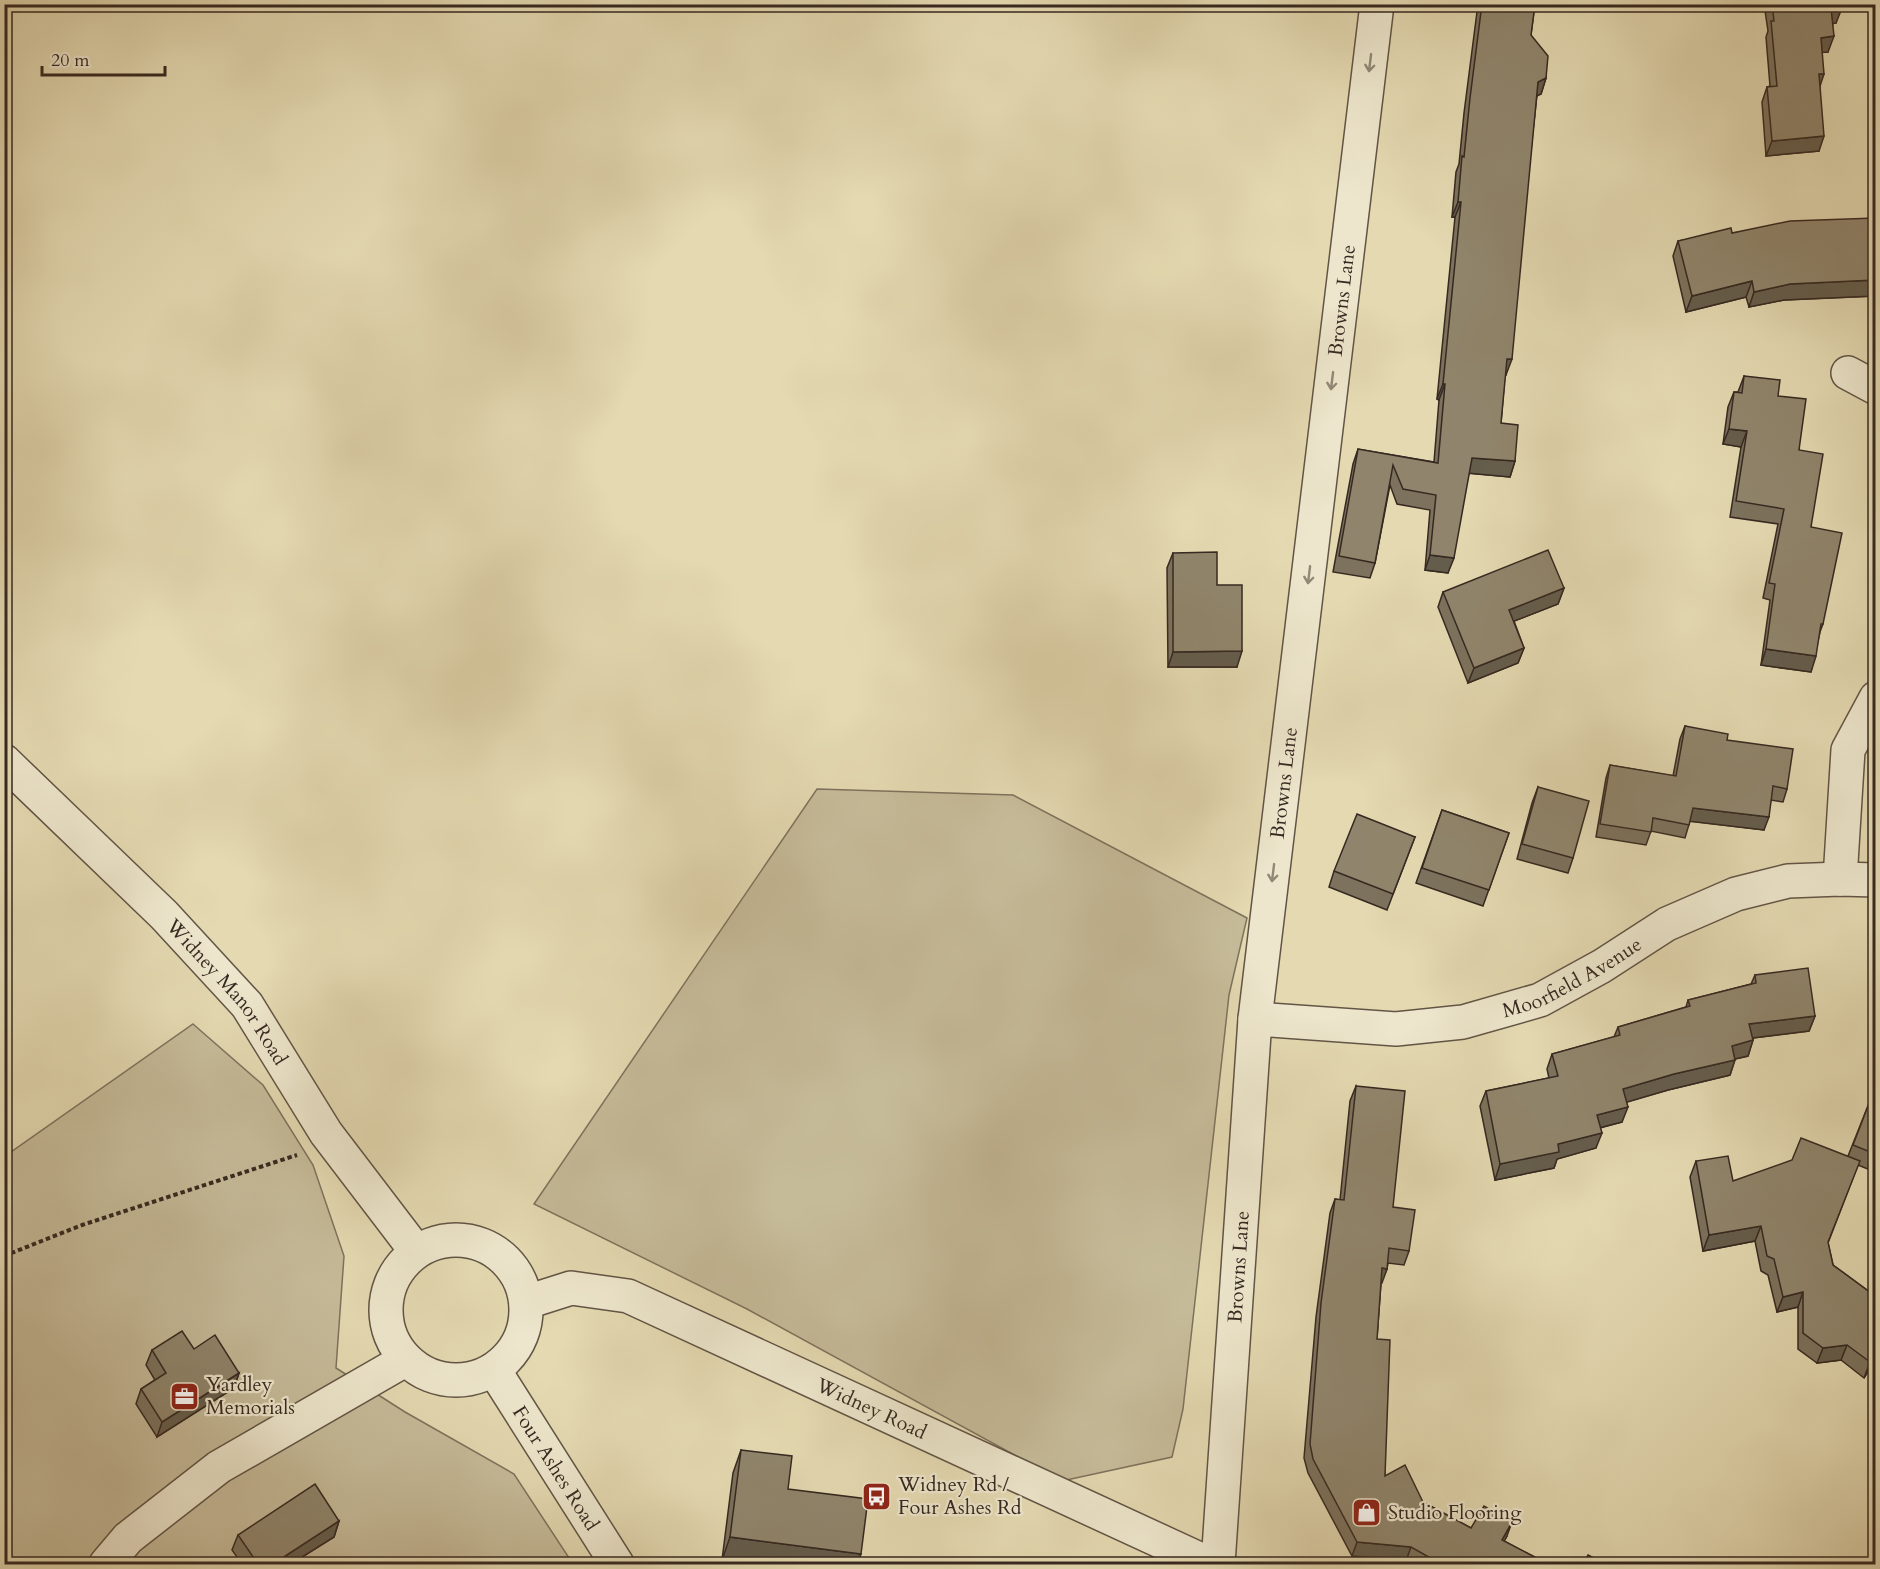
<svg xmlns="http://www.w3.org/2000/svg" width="1880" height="1569" font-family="Cardo,serif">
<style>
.green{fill:#c6bb99;stroke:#7e725d;stroke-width:1.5}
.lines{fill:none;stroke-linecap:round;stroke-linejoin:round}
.minor-casing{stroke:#625545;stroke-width:36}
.path{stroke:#362921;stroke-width:4;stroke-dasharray:4.5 3;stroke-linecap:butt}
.minor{stroke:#ede6cc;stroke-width:33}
.wall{fill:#7c725d;stroke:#362921;stroke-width:1.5}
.shaded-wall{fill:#655d4c;stroke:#362921;stroke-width:1.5}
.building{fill:#90856c;stroke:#362921;stroke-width:1.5}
.oneway{stroke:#928876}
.labels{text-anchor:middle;stroke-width:4.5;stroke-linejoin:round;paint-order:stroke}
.street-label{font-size:20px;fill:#362921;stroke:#ede6cc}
.poi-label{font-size:20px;fill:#362921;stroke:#ede6cc;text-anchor:start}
</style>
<rect width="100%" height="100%" fill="#e4d9b1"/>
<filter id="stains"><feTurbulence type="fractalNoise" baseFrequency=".00333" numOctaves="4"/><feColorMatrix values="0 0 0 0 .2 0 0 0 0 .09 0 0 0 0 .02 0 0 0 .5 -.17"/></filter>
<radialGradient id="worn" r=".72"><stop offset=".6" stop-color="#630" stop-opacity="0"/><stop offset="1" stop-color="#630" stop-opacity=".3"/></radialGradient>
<!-- green -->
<g class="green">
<polygon points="817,789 1013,795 1247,918 1229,995 1183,1409 1172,1457 1062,1481 747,1309 534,1204"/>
<polygon points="193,1024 263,1085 313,1165 344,1256 336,1368 405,1412 514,1474 573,1564 5,1564 4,1157"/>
</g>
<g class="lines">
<defs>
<g id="minor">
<polyline points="1848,373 1876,388"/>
<path id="s1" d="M4 761 164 915 247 1005 326 1133 416 1251"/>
<polyline points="1840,879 1848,750 1876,698"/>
<path id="s2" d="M1255 1019 1396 1029 1463 1022 1540 1000 1602 966 1667 924 1736 894 1788 881 1840 879 1876 880"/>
<circle cx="456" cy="1310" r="70"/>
<path id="s3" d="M527 1302 571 1288 628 1296 1210 1564"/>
<path id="s4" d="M494 1370 617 1564"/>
<polyline points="106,1564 128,1538 219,1467 405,1360"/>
<path id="s5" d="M1218 1564 1255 1019 1377 4"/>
</g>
</defs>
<!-- minor casing -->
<use href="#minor" class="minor-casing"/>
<!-- path -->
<polyline class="path" points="4,1256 82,1225 297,1155"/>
<!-- minor -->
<use href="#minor" class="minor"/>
</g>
<!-- wall -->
<g class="wall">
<polygon points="1478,4 1535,4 1531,35 1546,78 1541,94 1537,95 1506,375 1505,375 1501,423 1515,461 1510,477 1469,473 1448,573 1425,570 1430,510 1397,504 1390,485 1375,563 1370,578 1333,572 1353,464 1358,449 1434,462 1439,400 1437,399 1455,217 1452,217 1456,172 1459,164 1464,113"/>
<polygon points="1764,4 1841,4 1836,23 1833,23 1828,52 1822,52 1820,85 1819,151 1766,156 1762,102 1767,87 1770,86 1766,37 1768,31"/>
<polygon points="1875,210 1875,296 1784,300 1749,307 1746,297 1686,312 1673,256 1678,241 1732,233 1873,218"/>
<polygon points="1744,376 1778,396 1799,450 1811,527 1823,624 1820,632 1811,672 1761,665 1770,600 1763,598 1778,524 1730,517 1741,447 1723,444 1728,407 1734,392 1738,392"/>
<polygon points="1173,553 1217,585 1237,667 1168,667 1167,568"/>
<polygon points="1564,588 1558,604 1514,621 1524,648 1518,663 1468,683 1438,607 1443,592"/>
<polygon points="1685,726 1727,740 1787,789 1783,802 1771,800 1764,830 1690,821 1685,838 1651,831 1646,845 1596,837 1606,778 1610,765 1673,776 1680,739"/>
<polygon points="1538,787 1573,858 1568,873 1517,859 1532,803"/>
<polygon points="1442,810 1509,833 1483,906 1416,883"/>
<polygon points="1415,837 1387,910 1329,887 1334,871"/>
<polygon points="1755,975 1815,1016 1809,1031 1753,1038 1753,1040 1748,1056 1735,1059 1730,1075 1668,1090 1626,1102 1622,1122 1600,1128 1596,1148 1557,1159 1554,1168 1495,1180 1480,1106 1486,1091 1549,1078 1547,1069 1552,1054 1614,1037 1618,1027 1686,1007 1688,1000 1751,984"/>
<polygon points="1356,1086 1393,1207 1409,1251 1404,1265 1388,1263 1387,1269 1381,1283 1377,1339 1385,1476 1423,1502 1471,1528 1507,1536 1504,1541 1548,1564 1412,1564 1406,1561 1352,1556 1308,1473 1304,1458 1316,1317 1330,1213 1335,1199 1340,1200 1350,1101"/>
<polygon points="1875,1088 1875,1172 1858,1165 1828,1243 1833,1265 1875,1296 1875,1375 1867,1373 1864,1378 1841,1360 1817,1363 1798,1349 1798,1307 1777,1312 1768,1275 1761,1271 1755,1241 1703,1251 1690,1177 1696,1161 1733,1181 1848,1156"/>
<polygon points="194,1349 239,1373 234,1388 157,1437 136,1404 141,1389 155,1380 146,1365 152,1350"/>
<polygon points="741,1450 857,1564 759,1564 722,1560 733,1473"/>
<polygon points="339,1521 334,1537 291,1564 242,1564 232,1550 238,1535"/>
</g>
<!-- shaded-wall -->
<g class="shaded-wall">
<polygon points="1831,8 1842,8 1836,23 1826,24"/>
<polygon points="1834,36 1828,52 1816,53 1821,38"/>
<polygon points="1819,74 1824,74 1819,89"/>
<polygon points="1546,78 1541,94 1533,98 1538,82"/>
<polygon points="1824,136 1819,151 1766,156 1772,141"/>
<polygon points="1458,202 1461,202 1455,217 1452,217"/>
<polygon points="1875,280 1875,296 1784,300 1749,307 1754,292 1790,284"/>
<polygon points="1752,281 1746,297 1686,312 1692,296"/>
<polygon points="1507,359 1512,359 1506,375 1501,374"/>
<polygon points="1443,384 1445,384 1439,400 1437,399"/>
<polygon points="1729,429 1747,431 1741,447 1723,444"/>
<polygon points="1472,458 1515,461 1510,477 1466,473"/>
<polygon points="1430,555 1454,558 1448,573 1425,570"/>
<polygon points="1564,588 1558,604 1504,625 1509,610"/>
<polygon points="1524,648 1518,663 1468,683 1474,668"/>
<polygon points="1766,649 1816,656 1811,672 1761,665"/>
<polygon points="1242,651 1237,667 1168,667 1173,652"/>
<polygon points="1693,808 1769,817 1764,830 1688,821"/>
<polygon points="1815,1016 1809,1031 1744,1039 1749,1024"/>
<polygon points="1753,1040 1748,1056 1726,1061 1732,1046"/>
<polygon points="1735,1060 1730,1075 1668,1090 1617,1105 1623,1089 1674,1074"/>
<polygon points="1628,1107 1622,1122 1591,1130 1597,1115"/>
<polygon points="1602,1133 1596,1148 1557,1159 1554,1168 1495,1180 1500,1164 1558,1144"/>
<polygon points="1761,1226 1755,1241 1703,1251 1709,1235"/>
<polygon points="1382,1268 1387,1269 1382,1283 1377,1282"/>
<polygon points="1803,1292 1798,1307 1777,1312 1783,1297"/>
<polygon points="1847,1345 1841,1360 1817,1363 1823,1348"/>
<polygon points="1873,1357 1867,1373 1864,1378 1870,1362"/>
<polygon points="239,1373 234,1388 157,1437 162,1422"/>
<polygon points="339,1521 334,1537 291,1564 273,1564"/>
<polygon points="1512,1522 1507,1536 1497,1554 1502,1540"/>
<polygon points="730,1537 861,1554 857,1564 759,1564 722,1560"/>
<polygon points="1357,1542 1411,1547 1406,1561 1352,1556"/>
</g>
<!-- building -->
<g class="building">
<polygon points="1482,4 1535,4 1531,35 1548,56 1546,78 1538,82 1512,359 1507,359 1501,423 1518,425 1515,461 1472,458 1454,558 1430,555 1436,495 1403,489 1393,465 1375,563 1339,556 1358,449 1438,463 1445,384 1443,384 1461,202 1458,202 1462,156 1464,157 1470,98"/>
<polygon points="1772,4 1841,4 1842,8 1831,8 1834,36 1821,38 1824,74 1819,74 1824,136 1772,141 1767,87 1777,86 1771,21 1774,21"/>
<polygon points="1875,218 1875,280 1790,284 1754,292 1752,281 1692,296 1678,241 1731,228 1732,233 1790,221"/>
<polygon points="1744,376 1780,380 1778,396 1806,399 1799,450 1823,454 1811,527 1842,533 1823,624 1821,624 1816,656 1766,649 1775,584 1769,583 1784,509 1736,501 1747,431 1729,429 1734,392 1742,393"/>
<polygon points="1548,550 1564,588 1509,610 1524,648 1474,668 1443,592"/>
<polygon points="1217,552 1217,585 1242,585 1242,651 1173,652 1173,553"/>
<polygon points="1685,726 1728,734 1727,740 1793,749 1787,789 1773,786 1769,817 1693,808 1689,825 1653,818 1651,832 1600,824 1610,765 1676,776"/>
<polygon points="1538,787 1589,801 1573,858 1522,844"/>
<polygon points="1442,810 1509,833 1489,890 1422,868"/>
<polygon points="1357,814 1415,837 1393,894 1334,871"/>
<polygon points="1808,968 1815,1016 1749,1024 1753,1040 1732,1046 1735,1060 1674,1074 1623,1089 1628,1107 1597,1115 1602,1133 1558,1144 1559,1152 1500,1164 1486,1091 1558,1076 1552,1054 1620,1035 1618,1027 1690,1006 1688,1000 1756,983 1755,975"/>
<polygon points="1356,1086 1405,1091 1393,1207 1415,1210 1409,1251 1389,1248 1387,1269 1382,1268 1377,1339 1390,1340 1385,1476 1405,1465 1423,1502 1471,1528 1484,1506 1512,1522 1502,1540 1548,1564 1441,1564 1411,1547 1357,1542 1313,1459 1310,1444 1321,1303 1335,1199 1344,1200"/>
<polygon points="1875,1088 1875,1154 1853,1145"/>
<polygon points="1801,1138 1860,1161 1828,1242 1833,1265 1875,1296 1875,1358 1873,1357 1870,1362 1847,1345 1823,1348 1803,1333 1803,1292 1783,1297 1774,1259 1767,1256 1761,1226 1709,1235 1696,1161 1728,1156 1733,1181 1792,1160"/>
<polygon points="182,1331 194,1349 215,1335 239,1373 162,1422 141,1389 166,1373 152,1350"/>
<polygon points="741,1450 792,1456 788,1489 868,1499 861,1554 730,1537"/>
<polygon points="315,1484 339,1521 273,1564 258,1564 238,1535"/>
<polygon points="1588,1555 1605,1564 1583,1564"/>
<polygon points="1624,1561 1630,1564 1622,1564"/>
</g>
<!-- one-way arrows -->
<defs><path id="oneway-shaft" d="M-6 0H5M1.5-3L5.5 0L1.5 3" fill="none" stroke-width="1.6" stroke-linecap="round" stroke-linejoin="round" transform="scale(1.5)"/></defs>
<g class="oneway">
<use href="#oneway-shaft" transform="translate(1370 63) rotate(97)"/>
<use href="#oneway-shaft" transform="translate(1332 381) rotate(97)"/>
<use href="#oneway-shaft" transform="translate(1309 575) rotate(97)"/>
<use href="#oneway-shaft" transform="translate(1273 873) rotate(97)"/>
</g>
<!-- icons -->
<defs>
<symbol id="office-square" viewBox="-11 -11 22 22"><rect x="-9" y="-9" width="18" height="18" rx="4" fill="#8f2418" stroke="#ede6cc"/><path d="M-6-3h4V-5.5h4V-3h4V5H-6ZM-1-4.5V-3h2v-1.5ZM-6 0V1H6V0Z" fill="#fff"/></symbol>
<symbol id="bus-square" viewBox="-11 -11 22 22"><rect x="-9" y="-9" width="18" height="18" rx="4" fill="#8f2418" stroke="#ede6cc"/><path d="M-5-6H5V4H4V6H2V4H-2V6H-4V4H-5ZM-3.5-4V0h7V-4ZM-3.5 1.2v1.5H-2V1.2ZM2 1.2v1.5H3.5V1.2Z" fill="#fff"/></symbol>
<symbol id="shop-square" viewBox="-11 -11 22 22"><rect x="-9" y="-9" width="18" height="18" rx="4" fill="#8f2418" stroke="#ede6cc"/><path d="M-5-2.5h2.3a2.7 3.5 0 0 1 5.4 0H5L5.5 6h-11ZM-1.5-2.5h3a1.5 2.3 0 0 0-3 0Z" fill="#fff"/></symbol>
</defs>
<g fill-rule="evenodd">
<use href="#office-square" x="168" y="1380" width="33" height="33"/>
<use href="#bus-square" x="860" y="1480" width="33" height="33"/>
<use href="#shop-square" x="1350" y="1496" width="33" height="33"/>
</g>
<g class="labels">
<!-- street labels -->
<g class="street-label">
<text dy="7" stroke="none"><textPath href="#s5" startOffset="1270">Browns Lane</textPath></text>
<text dy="7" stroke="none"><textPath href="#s5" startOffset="784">Browns Lane</textPath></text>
<text dy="7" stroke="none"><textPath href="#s2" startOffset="327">Moorfield Avenue</textPath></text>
<text dy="7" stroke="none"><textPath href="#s1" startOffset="322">Widney Manor Road</textPath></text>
<text dy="7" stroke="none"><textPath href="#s5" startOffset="298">Browns Lane</textPath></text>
<text dy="7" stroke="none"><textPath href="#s3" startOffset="372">Widney Road</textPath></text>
<text dy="7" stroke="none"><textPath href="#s4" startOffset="116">Four Ashes Road</textPath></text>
</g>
<!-- poi labels -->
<g class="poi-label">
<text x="206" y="1391">Yardley<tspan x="206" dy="23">Memorials</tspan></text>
<text x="898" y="1491">Widney Rd /<tspan x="898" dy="23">Four Ashes Rd</tspan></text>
<text x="1388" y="1519">Studio Flooring</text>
</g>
</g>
<!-- margin -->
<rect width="1880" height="1569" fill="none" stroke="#e4d9b1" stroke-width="24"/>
<rect x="6" y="6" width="1868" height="1557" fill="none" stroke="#362921" stroke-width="3"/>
<rect x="12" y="12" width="1856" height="1545" fill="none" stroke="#362921" stroke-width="1.5"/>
<!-- scale -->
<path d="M42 66v9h123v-9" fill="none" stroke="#362921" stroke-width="3"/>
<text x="51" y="66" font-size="18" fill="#362921" stroke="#ede6cc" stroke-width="4.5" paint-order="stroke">20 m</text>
<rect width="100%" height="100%" filter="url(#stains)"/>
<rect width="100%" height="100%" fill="url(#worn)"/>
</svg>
